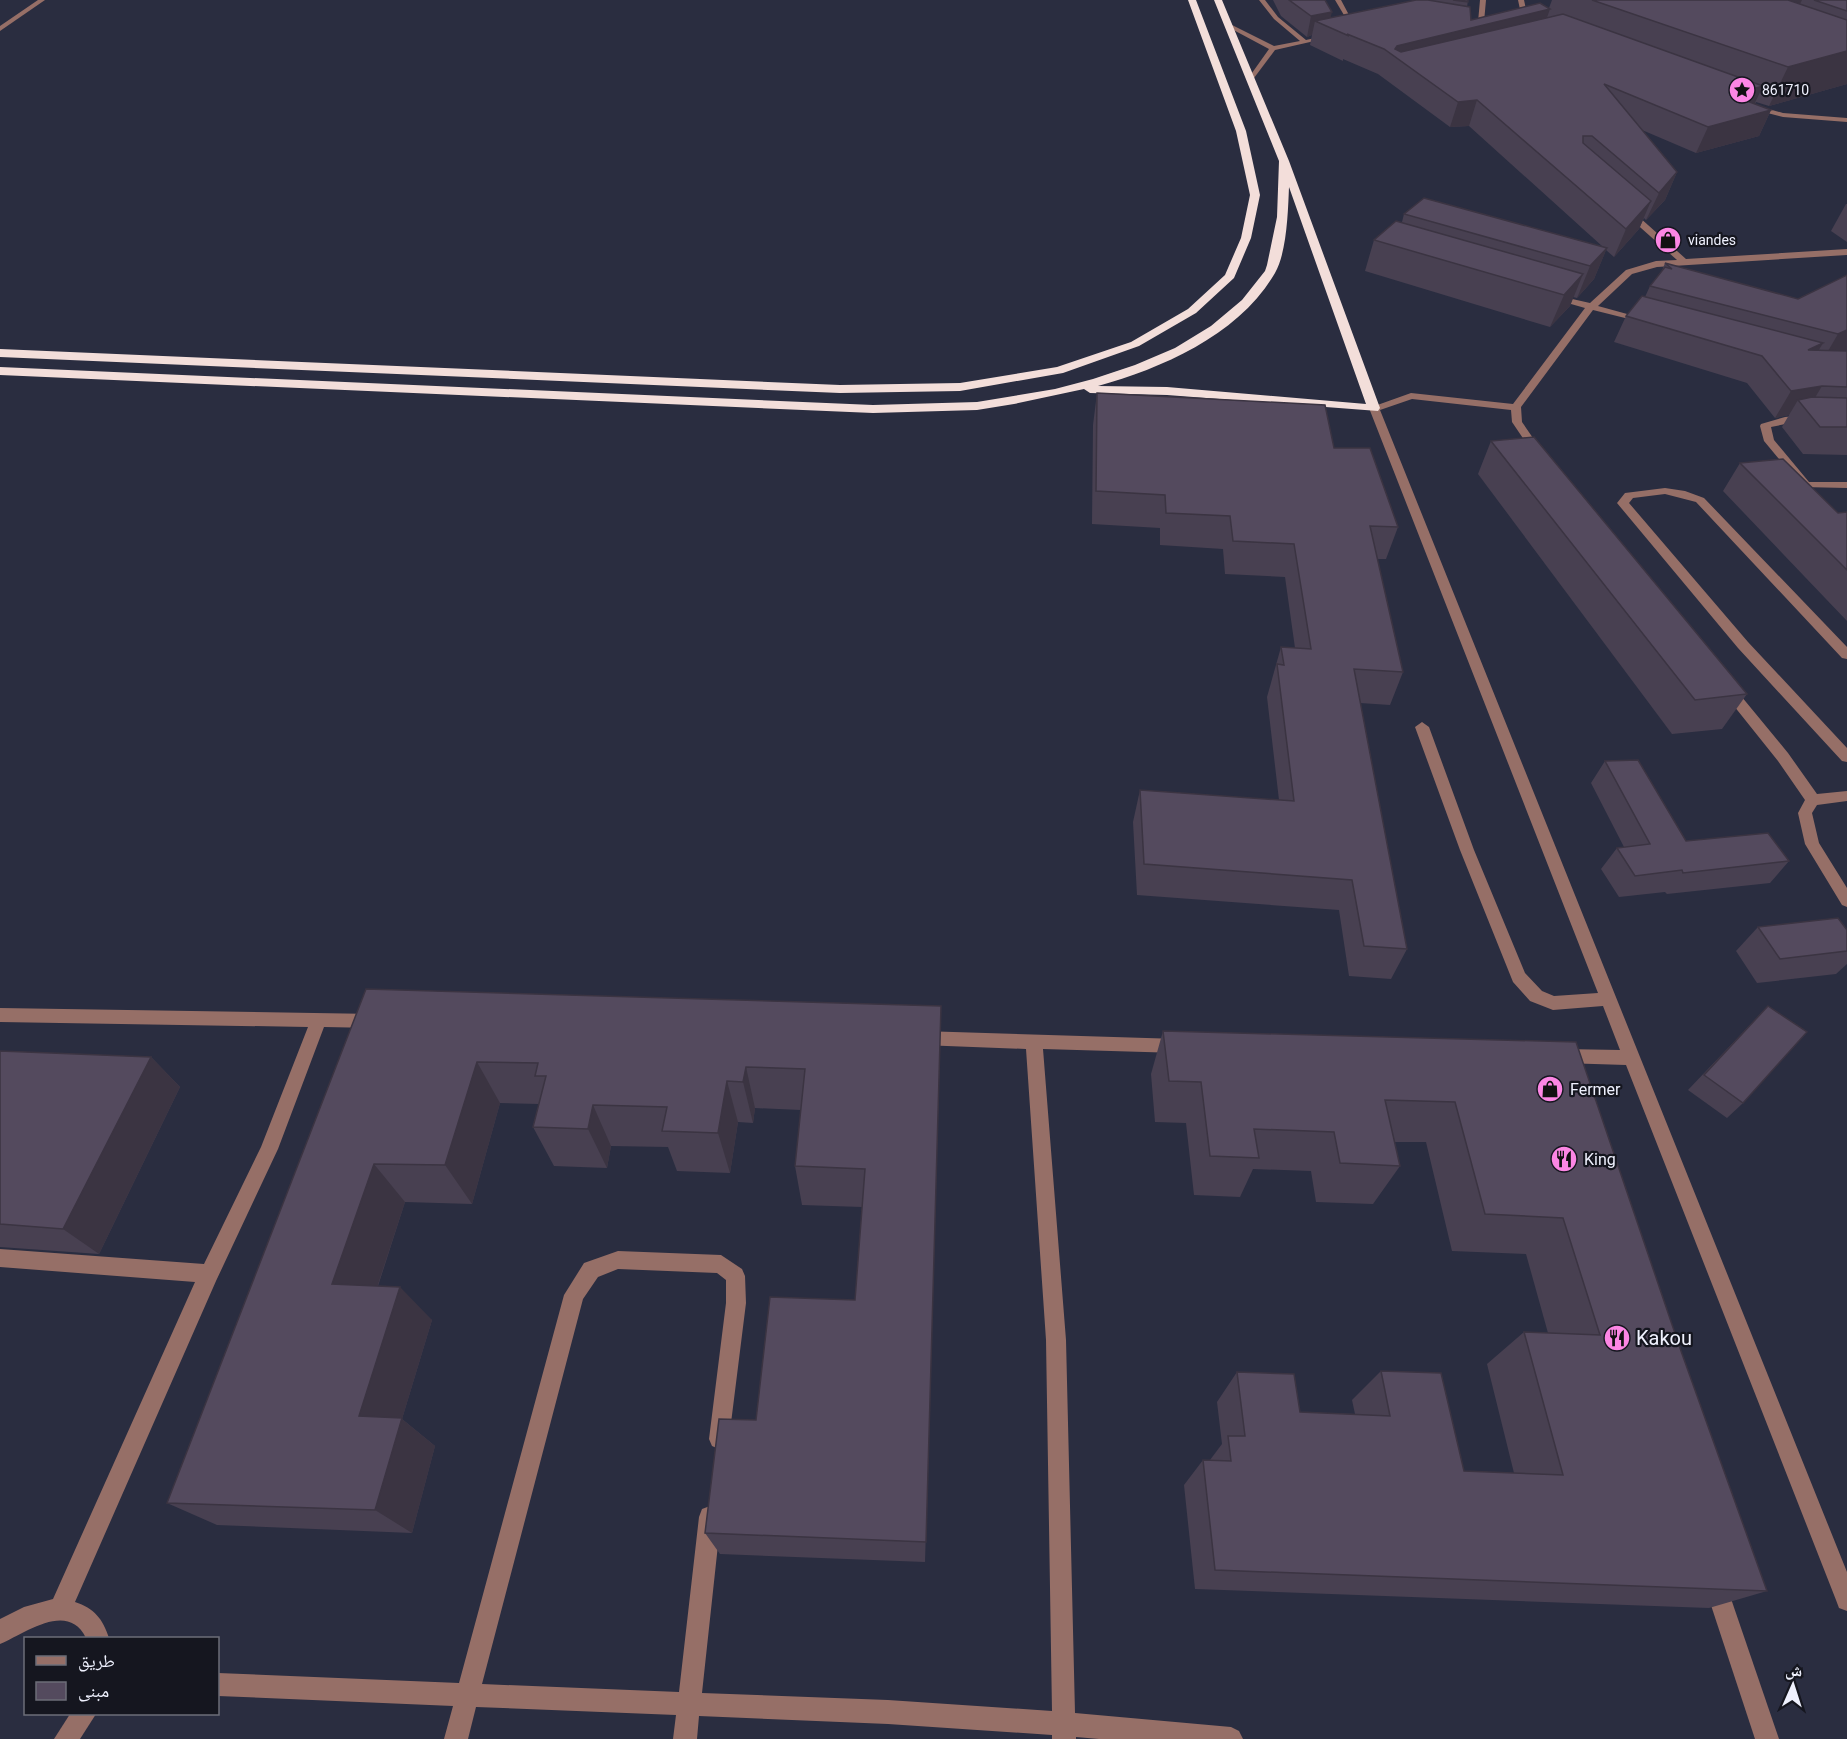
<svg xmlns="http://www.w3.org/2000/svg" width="1847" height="1739" font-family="Roboto,'Noto Naskh Arabic',sans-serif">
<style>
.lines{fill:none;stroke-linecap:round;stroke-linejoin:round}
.minor{fill:#966f67;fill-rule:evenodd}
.highway{fill:#f3deda;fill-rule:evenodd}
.wall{fill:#484051}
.shaded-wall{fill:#3b3442}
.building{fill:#544a5e;stroke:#3b3442;stroke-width:1.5}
.labels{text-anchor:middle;stroke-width:4.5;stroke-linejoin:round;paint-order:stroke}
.far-poi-label{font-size:14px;fill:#eff1fe;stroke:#15161f;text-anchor:start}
.poi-label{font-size:16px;fill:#eff1fe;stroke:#15161f;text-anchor:start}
.near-poi-label{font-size:20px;fill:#eff1fe;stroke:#15161f;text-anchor:start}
</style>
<rect width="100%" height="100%" fill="#2a2d40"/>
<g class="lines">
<!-- minor -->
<g class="minor">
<polygon points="38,0 45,0 0,31 0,26"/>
<polygon points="1259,0 1265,0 1278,17 1306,40 1329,35 1332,37 1275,50 1251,82 1247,80 1269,49 1226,26 1226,24 1230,24 1274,46 1300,41 1274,19"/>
<polygon points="1335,0 1341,0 1358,32 1354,32"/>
<polygon points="1480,0 1486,0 1484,22 1480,27 1466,29 1466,27 1478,22"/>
<polygon points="1518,0 1524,0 1527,14 1534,24 1530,24 1521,14"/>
<polygon points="1751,104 1783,113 1847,118 1847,122 1783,117 1748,108"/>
<polygon points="1623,208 1629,208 1686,259 1847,249 1847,255 1657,267 1632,274 1598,306 1649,320 1649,324 1593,310 1521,407 1522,422 1544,454 1543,456 1535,456 1512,422 1511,410 1412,399 1380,410 1847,1572 1847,1611 1839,1608 1836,1600 1626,1065 1562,1063 1556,1061 1554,1056 1556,1051 1562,1049 1620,1050 1603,1006 1553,1010 1530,1001 1513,982 1460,850 1415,727 1422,722 1429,727 1474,850 1525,973 1542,991 1554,996 1598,993 1369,408 1411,393 1513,404 1585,308 1550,298 1550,294 1590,303 1626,270 1656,261 1677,260 1623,212"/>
<polygon points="1806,415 1847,417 1847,423 1795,422 1771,427 1774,440 1809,482 1847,482 1847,488 1802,487 1764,441 1760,426 1761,424 1785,417"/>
<polygon points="1665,488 1685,491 1704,498 1847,647 1847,659 1842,658 1696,502 1665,494 1633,498 1629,503 1748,642 1847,748 1847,762 1842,761 1738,648 1617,503 1625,493"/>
<polygon points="1727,684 1732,685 1788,753 1817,794 1847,791 1847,801 1817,805 1812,813 1819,843 1847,888 1847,907 1842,905 1805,844 1798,813 1805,800 1778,761 1722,691 1720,688 1722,685"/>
<path d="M0 1008 375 1014 381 1016 383 1021 381 1026 375 1028 324 1027 278 1149 216 1281 75 1602C94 1608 103 1619 109 1638H86C68 1600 24 1634 0 1644V1619L24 1607 53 1599 195 1282 0 1267V1249L204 1264 261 1147 308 1027 0 1022Z"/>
<polygon points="921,1031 1179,1039 1185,1041 1187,1046 1185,1051 1179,1053 1043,1049 1066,1340 1075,1713 1231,1727 1239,1731 1243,1739 1099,1739 1076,1737 1076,1739 1052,1739 1052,1735 888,1724 699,1716 697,1739 673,1739 676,1715 476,1707 468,1739 444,1739 453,1706 218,1696 218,1673 459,1683 564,1295 584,1263 618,1251 721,1255 742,1269 745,1276 746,1303 729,1439 726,1446 719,1449 712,1446 709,1439 726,1303 726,1280 717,1273 618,1269 598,1277 583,1299 482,1684 679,1692 699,1517 702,1509 710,1506 718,1509 721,1517 702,1693 888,1700 1052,1711 1046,1340 1026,1049 921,1045 915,1043 913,1038 915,1033"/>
<polygon points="1716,1576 1724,1579 1727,1587 1779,1739 1755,1739 1705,1587 1708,1579"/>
<polygon points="70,1714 96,1714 80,1739 54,1739"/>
</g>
<!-- highway -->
<g class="highway">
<polygon points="1188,0 1196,0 1246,131 1260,195 1251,238 1234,278 1196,313 1139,346 1063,373 960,391 840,393 0,357 0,349 840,385 960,383 1057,367 1131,342 1188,309 1225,275 1241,238 1250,195 1236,131"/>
<path d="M1214 0H1222L1289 161 1380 408 1378 411 1167 395 1090 393 1084 389 1014 404 977 410 873 413 0 375V367L873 405 977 402 1055 389 1093 379 1135 365 1175 348 1211 326 1242 300 1265 271 1267 265 1277 217 1279 161ZM1289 187 1366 404 1167 387 1098 386C1163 368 1240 334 1275 273 1287 252 1288 211 1289 187Z"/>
</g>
</g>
<!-- wall -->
<g class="wall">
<polygon points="1273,0 1325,0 1331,18 1416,0 1468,0 1467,7 1471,20 1549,8 1552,0 1847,0 1847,84 1769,106 1756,102 1755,104 1771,110 1759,136 1696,153 1642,130 1677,172 1665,200 1646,220 1644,218 1639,229 1614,257 1606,250 1594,279 1577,298 1573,297 1570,306 1550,327 1365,271 1374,240 1402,222 1404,214 1602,246 1469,126 1450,127 1378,74 1343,59 1343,61 1310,45 1312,35 1307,37 1281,16"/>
<polygon points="1846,204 1847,204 1847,242 1831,231"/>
<polygon points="1665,263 1798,299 1847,275 1847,350 1844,351 1847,351 1847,455 1803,454 1782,427 1789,415 1775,418 1747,383 1614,342 1626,316 1645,297 1650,286 1661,273"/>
<polygon points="1097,393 1334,448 1398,527 1386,559 1377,559 1403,672 1390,705 1360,703 1407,949 1391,979 1349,976 1339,910 1137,895 1133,822 1140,790 1279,800 1267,697 1281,647 1295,648 1285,577 1225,574 1223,549 1160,545 1160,528 1092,524 1093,425"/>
<polygon points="1491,441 1747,694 1722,729 1672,734 1478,474"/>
<polygon points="1740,463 1838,513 1847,512 1847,621 1723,491"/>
<polygon points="1605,761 1686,841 1789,861 1770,883 1667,894 1665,892 1619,897 1601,869 1617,848 1624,847 1591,783"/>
<polygon points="1758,927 1847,930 1847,964 1836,974 1757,983 1736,951"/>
<polygon points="366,989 940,1049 925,1562 720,1554 705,1533 756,1420 855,1300 862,1207 802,1205 795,1166 801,1110 755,1108 753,1123 738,1122 730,1173 677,1171 668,1147 611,1146 607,1168 554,1166 533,1127 539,1104 500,1103 472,1204 405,1202 378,1286 432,1320 402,1419 435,1446 412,1533 217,1525 167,1503"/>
<polygon points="1768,1006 1743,1103 1727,1118 1688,1090"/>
<polygon points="1163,1031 1576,1042 1681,1351 1767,1591 1709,1608 1195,1589 1184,1485 1203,1460 1210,1460 1222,1444 1217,1402 1237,1372 1300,1412 1355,1414 1352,1400 1381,1371 1464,1471 1514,1473 1487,1364 1524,1332 1548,1333 1526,1254 1452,1251 1426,1142 1394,1142 1400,1166 1373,1204 1316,1202 1311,1171 1253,1169 1240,1197 1194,1195 1186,1123 1155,1122 1151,1074"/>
<polygon points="0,1051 151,1057 180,1087 99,1254 0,1247"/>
</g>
<!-- shaded-wall -->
<g class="shaded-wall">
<polygon points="1785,0 1802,0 1790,24"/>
<polygon points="1550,9 1542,32 1393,56 1397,46"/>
<polygon points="1332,12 1328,27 1315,21 1312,35 1307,37 1311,16"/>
<polygon points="1847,51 1847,84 1769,106 1788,67"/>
<polygon points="1763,86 1751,111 1731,95"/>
<polygon points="1477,100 1469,126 1450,127 1458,102"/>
<polygon points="1771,110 1759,136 1696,153 1708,127"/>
<polygon points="1677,172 1665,200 1646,220 1659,193"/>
<polygon points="1651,201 1639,229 1614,257 1626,229"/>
<polygon points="1607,248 1594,279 1577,298 1590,266"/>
<polygon points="1583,274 1570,306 1550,327 1564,295"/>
<polygon points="1847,330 1847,350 1821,363 1838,334"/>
<polygon points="1823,343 1807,370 1808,350"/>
<polygon points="1822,386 1807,411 1798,400 1789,415 1775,418 1791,391"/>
<polygon points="151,1057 180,1087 99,1254 63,1229"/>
<polygon points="477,1062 500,1103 472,1204 445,1165"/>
<polygon points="746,1067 755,1108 753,1123 743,1082"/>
<polygon points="727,1081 738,1122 730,1173 718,1133"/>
<polygon points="593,1105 611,1146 607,1168 588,1129"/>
<polygon points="374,1164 405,1202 367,1318 332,1284"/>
<polygon points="400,1287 432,1320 402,1419 435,1446 412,1533 375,1510 359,1416"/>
</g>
<!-- building -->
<g class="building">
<polygon points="1289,0 1325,0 1332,12 1311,16"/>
<polygon points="1416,0 1428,0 1470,7 1471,20 1540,3 1550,9 1397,46 1395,49 1401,52 1563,14 1763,86 1731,95 1771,110 1708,127 1604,84 1677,172 1659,193 1592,136 1583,136 1583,143 1651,201 1626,229 1477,100 1458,102 1384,49 1347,34 1349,36 1315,21"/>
<polygon points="1453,0 1468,0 1468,2"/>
<polygon points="1592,0 1788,0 1847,20 1847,51 1788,67"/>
<polygon points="1814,0 1847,0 1847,11"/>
<polygon points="1424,198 1607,248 1590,266 1404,214"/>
<polygon points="1396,221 1583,274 1564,295 1374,240"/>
<polygon points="1665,263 1798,299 1847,275 1847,330 1838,334 1650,286 1665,267 1672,269"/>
<polygon points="1642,296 1823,343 1808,350 1847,351 1847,387 1822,386 1791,391 1762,356 1626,316"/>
<polygon points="1097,393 1325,405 1334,448 1370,448 1398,527 1370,526 1403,672 1354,669 1407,949 1364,946 1352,880 1144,864 1140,790 1294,801 1277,664 1284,665 1281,647 1311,649 1294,544 1233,541 1230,516 1166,513 1165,495 1096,491"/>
<polygon points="1812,397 1847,398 1847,427 1820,427 1798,400"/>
<polygon points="1534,437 1747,694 1695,700 1491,441"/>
<polygon points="1783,459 1838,513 1847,512 1847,570 1740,463"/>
<polygon points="1638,760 1686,841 1768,833 1789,861 1683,873 1682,870 1635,876 1617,848 1650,844 1605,761"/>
<polygon points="1838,918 1847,930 1847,951 1780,959 1758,927"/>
<polygon points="366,989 941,1006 926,1542 705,1533 719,1419 756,1420 770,1297 855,1300 865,1169 795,1166 805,1069 746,1067 743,1082 727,1081 718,1133 662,1131 667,1107 593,1105 588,1129 533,1127 546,1076 535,1076 538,1063 477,1062 445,1165 374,1164 332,1284 400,1287 359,1416 402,1418 375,1510 167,1503"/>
<polygon points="1768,1006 1807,1032 1743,1103 1704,1075"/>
<polygon points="1163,1031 1576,1042 1681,1351 1767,1591 1215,1570 1203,1460 1231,1461 1228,1436 1245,1436 1237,1372 1294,1374 1300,1412 1390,1416 1381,1371 1441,1373 1464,1471 1563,1475 1524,1332 1600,1335 1563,1218 1485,1214 1455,1102 1385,1100 1400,1166 1340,1163 1334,1132 1254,1129 1259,1158 1210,1156 1201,1082 1169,1081"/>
<polygon points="0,1051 151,1057 63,1229 0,1224"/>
</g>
<!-- icons -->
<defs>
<symbol id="sight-disc" viewBox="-11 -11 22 22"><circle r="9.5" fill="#fc86e4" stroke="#15161f"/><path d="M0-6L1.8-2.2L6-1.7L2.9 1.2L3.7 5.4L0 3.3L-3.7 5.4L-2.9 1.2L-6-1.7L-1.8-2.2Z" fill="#111"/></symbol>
<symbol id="shop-disc" viewBox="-11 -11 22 22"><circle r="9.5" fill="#fc86e4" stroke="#15161f"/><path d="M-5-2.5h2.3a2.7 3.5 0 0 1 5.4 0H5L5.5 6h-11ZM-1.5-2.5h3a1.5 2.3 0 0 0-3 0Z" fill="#111"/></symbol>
<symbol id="restaurant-disc" viewBox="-11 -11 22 22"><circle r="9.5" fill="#fc86e4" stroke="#15161f"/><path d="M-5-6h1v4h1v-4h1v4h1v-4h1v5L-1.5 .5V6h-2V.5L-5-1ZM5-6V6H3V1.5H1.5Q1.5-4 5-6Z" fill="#111"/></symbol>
</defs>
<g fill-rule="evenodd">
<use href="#sight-disc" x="1727" y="75" width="30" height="30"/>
<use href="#shop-disc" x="1653" y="225" width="30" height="30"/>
<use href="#shop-disc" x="1535" y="1074" width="30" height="30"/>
<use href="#restaurant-disc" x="1549" y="1144" width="30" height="30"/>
<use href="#restaurant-disc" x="1602" y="1323" width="30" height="30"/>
</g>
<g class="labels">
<!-- far-poi labels -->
<g class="far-poi-label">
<text x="1762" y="95">861710</text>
<text x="1688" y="245">viandes</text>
</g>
<!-- poi labels -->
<g class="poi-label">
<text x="1570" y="1095">Fermer</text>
<text x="1584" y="1165">King</text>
</g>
<!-- near-poi labels -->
<g class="near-poi-label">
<text x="1636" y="1345">Kakou</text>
</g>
</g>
<!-- legend -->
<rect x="24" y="1637" width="195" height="78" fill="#15161f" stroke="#6c6e78" stroke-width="1.5"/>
<rect x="36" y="1656" width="30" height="9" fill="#966f67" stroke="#6c6e78" stroke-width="1.5"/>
<text x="78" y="1667" font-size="18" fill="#eff1fe">طريق</text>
<rect x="36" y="1682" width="30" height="18" fill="#544a5e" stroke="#6c6e78" stroke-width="1.5"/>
<text x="78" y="1697" font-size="18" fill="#eff1fe">مبنى</text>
<!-- north arrow -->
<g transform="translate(1793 1685) rotate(3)" stroke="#15161f" stroke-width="4.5" paint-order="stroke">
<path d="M0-4.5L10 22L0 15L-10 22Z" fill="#eff1fe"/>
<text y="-9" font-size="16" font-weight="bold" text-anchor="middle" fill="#eff1fe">ش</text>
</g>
</svg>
